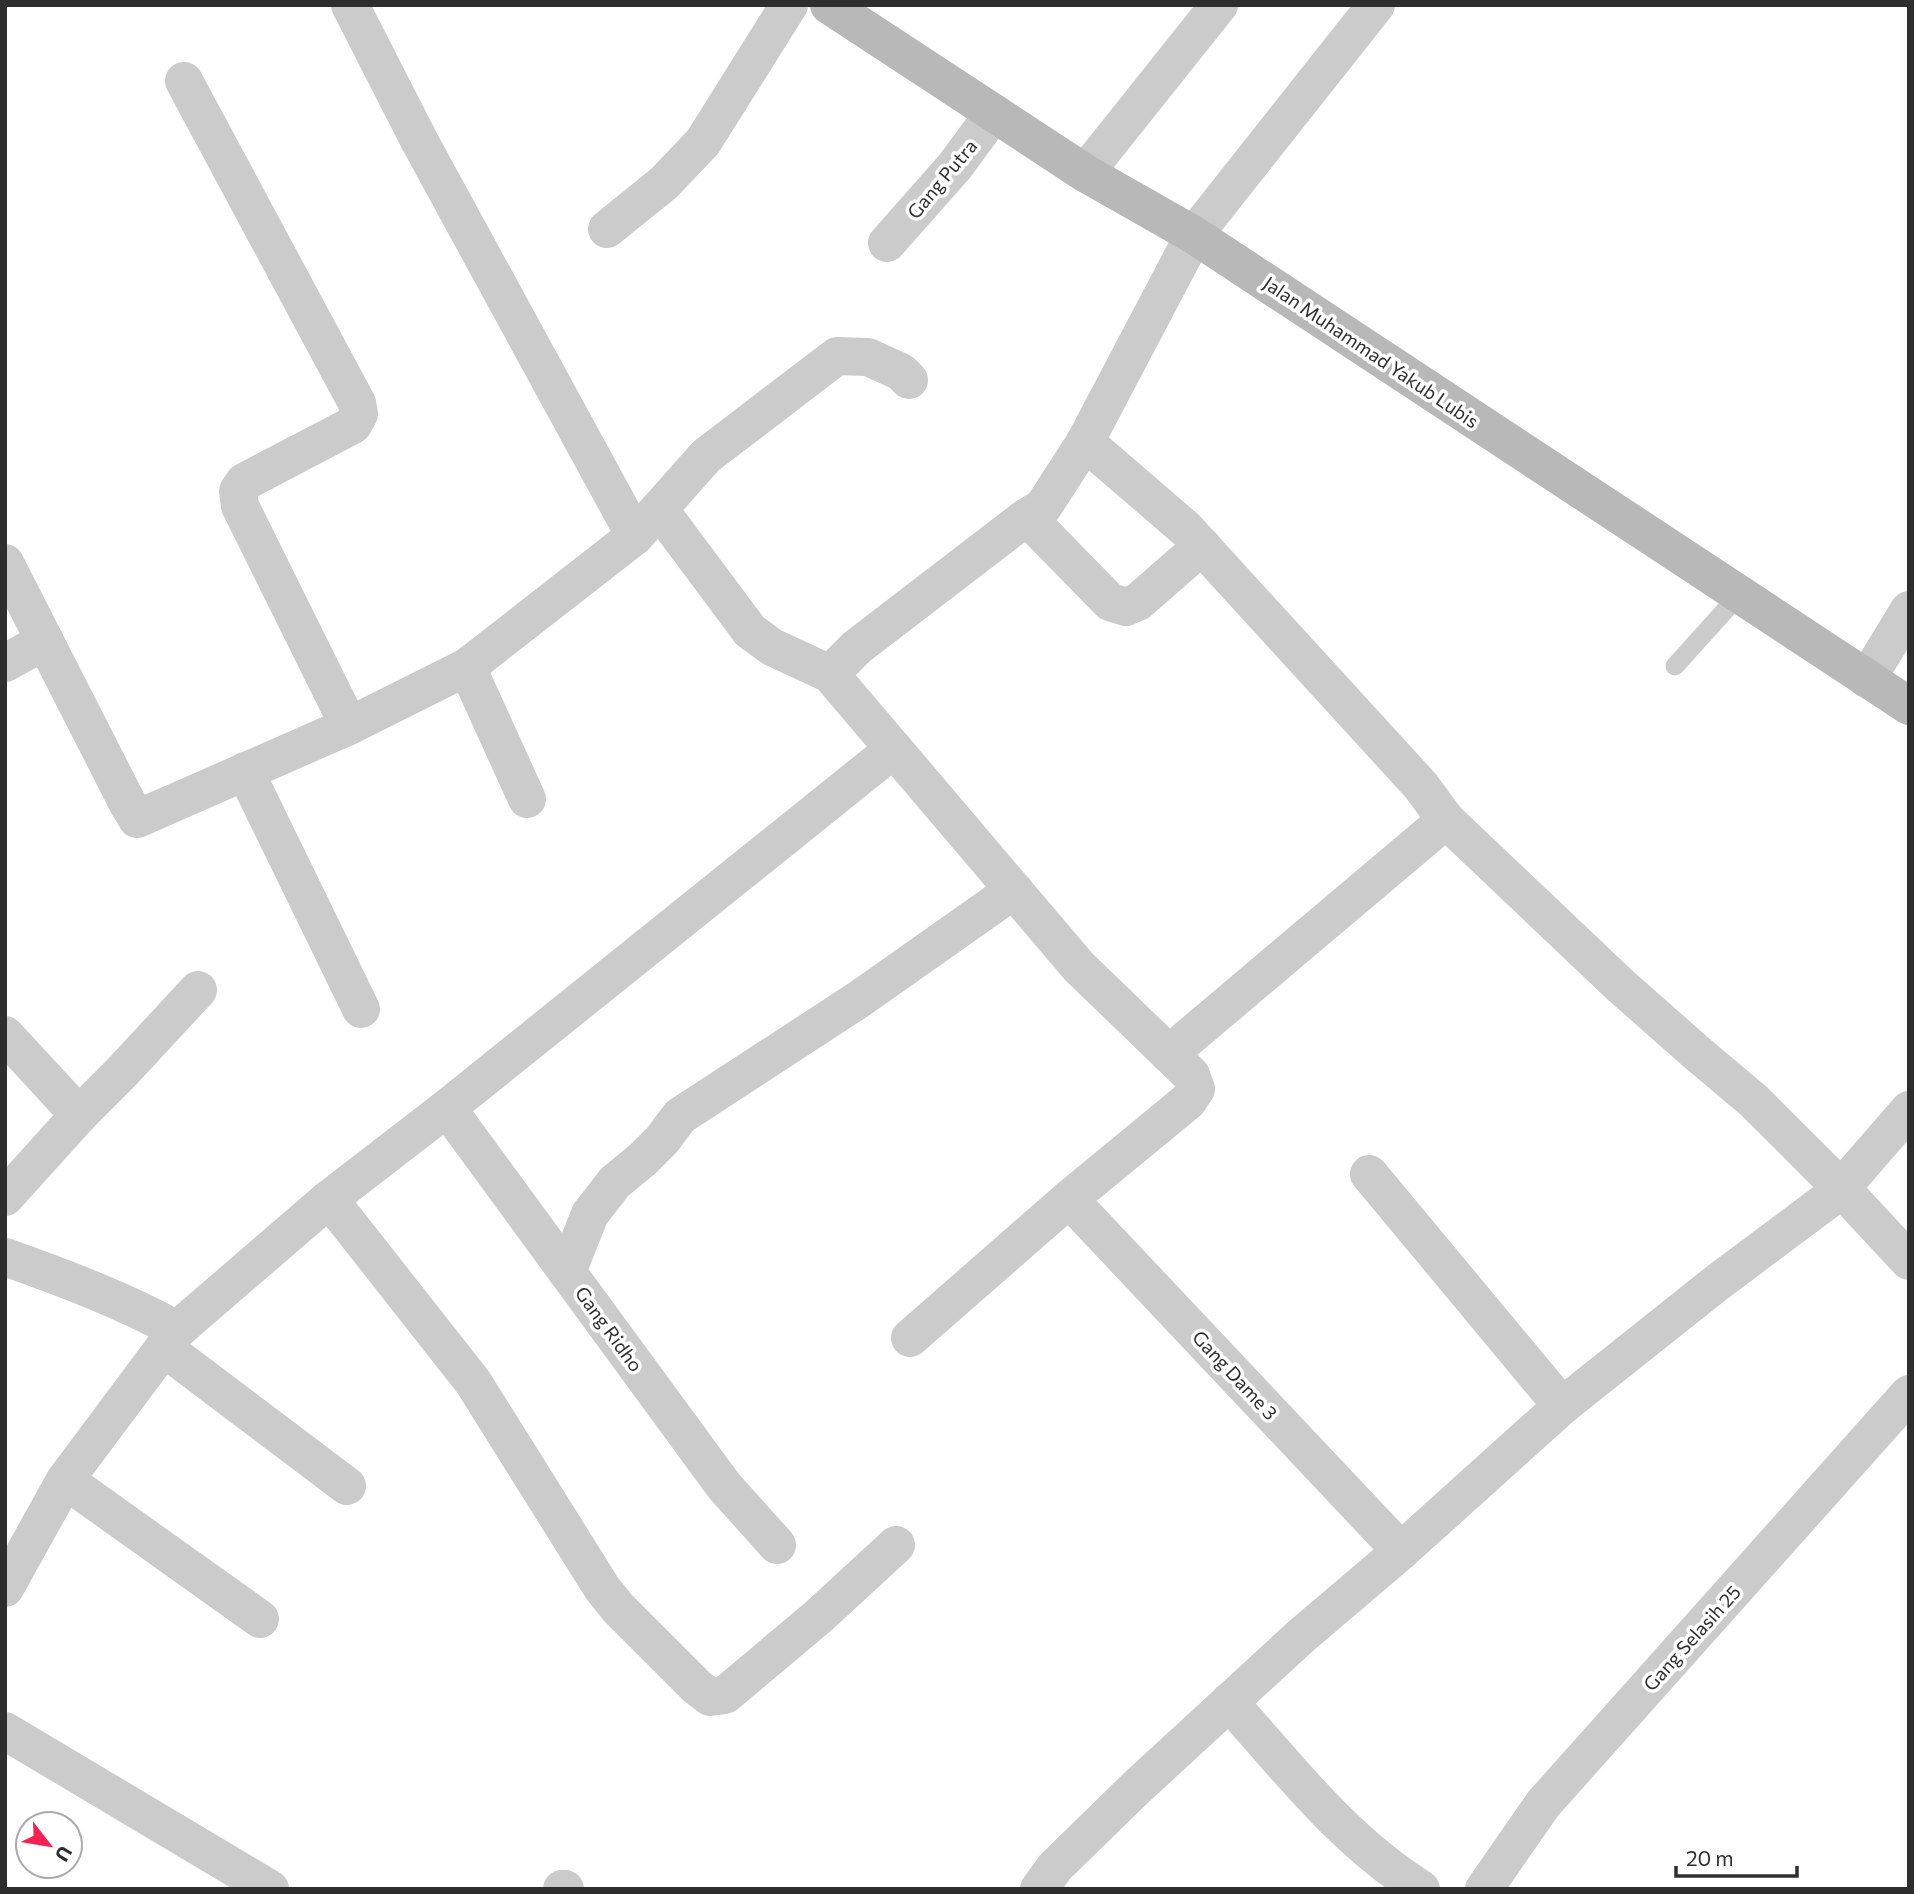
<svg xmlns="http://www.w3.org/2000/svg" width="1914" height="1894" font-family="Commissioner,sans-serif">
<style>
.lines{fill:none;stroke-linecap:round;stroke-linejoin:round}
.service{stroke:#cbcbcb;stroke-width:19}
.minor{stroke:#cbcbcb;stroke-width:38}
.secondary{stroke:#b8b8b8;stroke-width:38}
.labels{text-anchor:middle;stroke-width:7;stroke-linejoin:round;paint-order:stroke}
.street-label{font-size:19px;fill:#2e2e2e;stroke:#fff}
</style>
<rect width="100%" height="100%" fill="#fff"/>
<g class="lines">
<!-- service -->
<polyline class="service" points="1675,666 1739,595"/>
<!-- minor -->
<g class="minor">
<polyline points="350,5 420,142 635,536"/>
<polyline points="184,81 357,403 359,414 353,425 244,482 238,491 240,506 349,726"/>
<polyline points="1085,173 1219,5"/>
<polyline points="607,229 664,183 703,142 789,5"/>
<polyline points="887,243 955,166 994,113"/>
<polyline points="1085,442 1186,529 1421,786 1446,820 1621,986 1697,1053 1754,1101 1842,1189 1909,1261"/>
<polyline points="659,509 750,631 772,647 830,674 1079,967 1191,1075 1196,1089 1188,1101 1069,1199 910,1338"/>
<polyline points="1027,517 1110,602 1126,607 1138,602 1202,546"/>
<polyline points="5,563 128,804 137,819 349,726 467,667 635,536 706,456 837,356 868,357 901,372 909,380"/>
<polyline points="5,663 45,641"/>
<polyline points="467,667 527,799"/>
<polyline points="830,674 857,647 1024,519 1043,507 1085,442 1194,235 1376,5"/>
<polyline points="1867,679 1909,610"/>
<polyline points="245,771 361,1009"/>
<polyline points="5,1035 79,1115 5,1197"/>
<polyline points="1169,1054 1446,820"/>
<polyline points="447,1108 724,1486 777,1545"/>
<polyline points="79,1115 121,1073 198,990"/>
<polyline points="1369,1174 1562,1406"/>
<polyline points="329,1199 473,1382 602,1588 618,1608 697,1687 710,1697 725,1695 819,1616 896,1545"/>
<polyline points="1069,1199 1401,1551"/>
<path d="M5 1257C64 1278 123 1300 177 1330L65 1480 5 1588"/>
<polyline points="567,1272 590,1214 615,1182 643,1159 662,1140 680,1116 858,1000 1014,890"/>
<polyline points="177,1330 329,1199 447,1108 894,749"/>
<polyline points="164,1348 347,1486"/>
<polyline points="65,1480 260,1619"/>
<path d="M1229 1702C1289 1769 1344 1841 1421 1889"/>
<polyline points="5,1731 270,1889"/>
<polyline points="562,1889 565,1889"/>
<polyline points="1039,1889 1055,1867 1137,1787 1300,1637 1401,1551 1562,1406 1718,1282 1837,1193 1909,1110"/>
<polyline points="1484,1889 1543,1804 1909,1394"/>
</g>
<!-- secondary -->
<polyline class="secondary" points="829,5 1085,173 1194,235 1909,706"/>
</g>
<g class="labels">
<!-- street labels -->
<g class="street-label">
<text transform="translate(942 179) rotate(-50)" y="7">Gang Putra</text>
<text transform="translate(1371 352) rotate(34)" y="7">Jalan Muhammad Yakub Lubis</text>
<text transform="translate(609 1329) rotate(54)" y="7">Gang Ridho</text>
<text transform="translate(1235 1375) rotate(47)" y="7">Gang Dame 3</text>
<text transform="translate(1692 1638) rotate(-48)" y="7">Gang Selasih 25</text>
</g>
</g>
<!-- border -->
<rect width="1914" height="1894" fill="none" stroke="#2e2e2e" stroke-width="14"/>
<!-- north arrow -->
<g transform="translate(49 1845) rotate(121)"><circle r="33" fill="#ffffff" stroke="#ababab" stroke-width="2"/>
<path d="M0-5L12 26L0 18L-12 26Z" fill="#f52154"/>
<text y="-10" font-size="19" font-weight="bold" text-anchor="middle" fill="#2e2e2e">U</text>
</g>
<!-- scale -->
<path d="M1676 1866v10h121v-10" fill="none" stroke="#2e2e2e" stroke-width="3.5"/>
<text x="1686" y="1866" font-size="21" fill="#2e2e2e" stroke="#ffffff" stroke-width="5" paint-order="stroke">20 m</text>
</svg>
